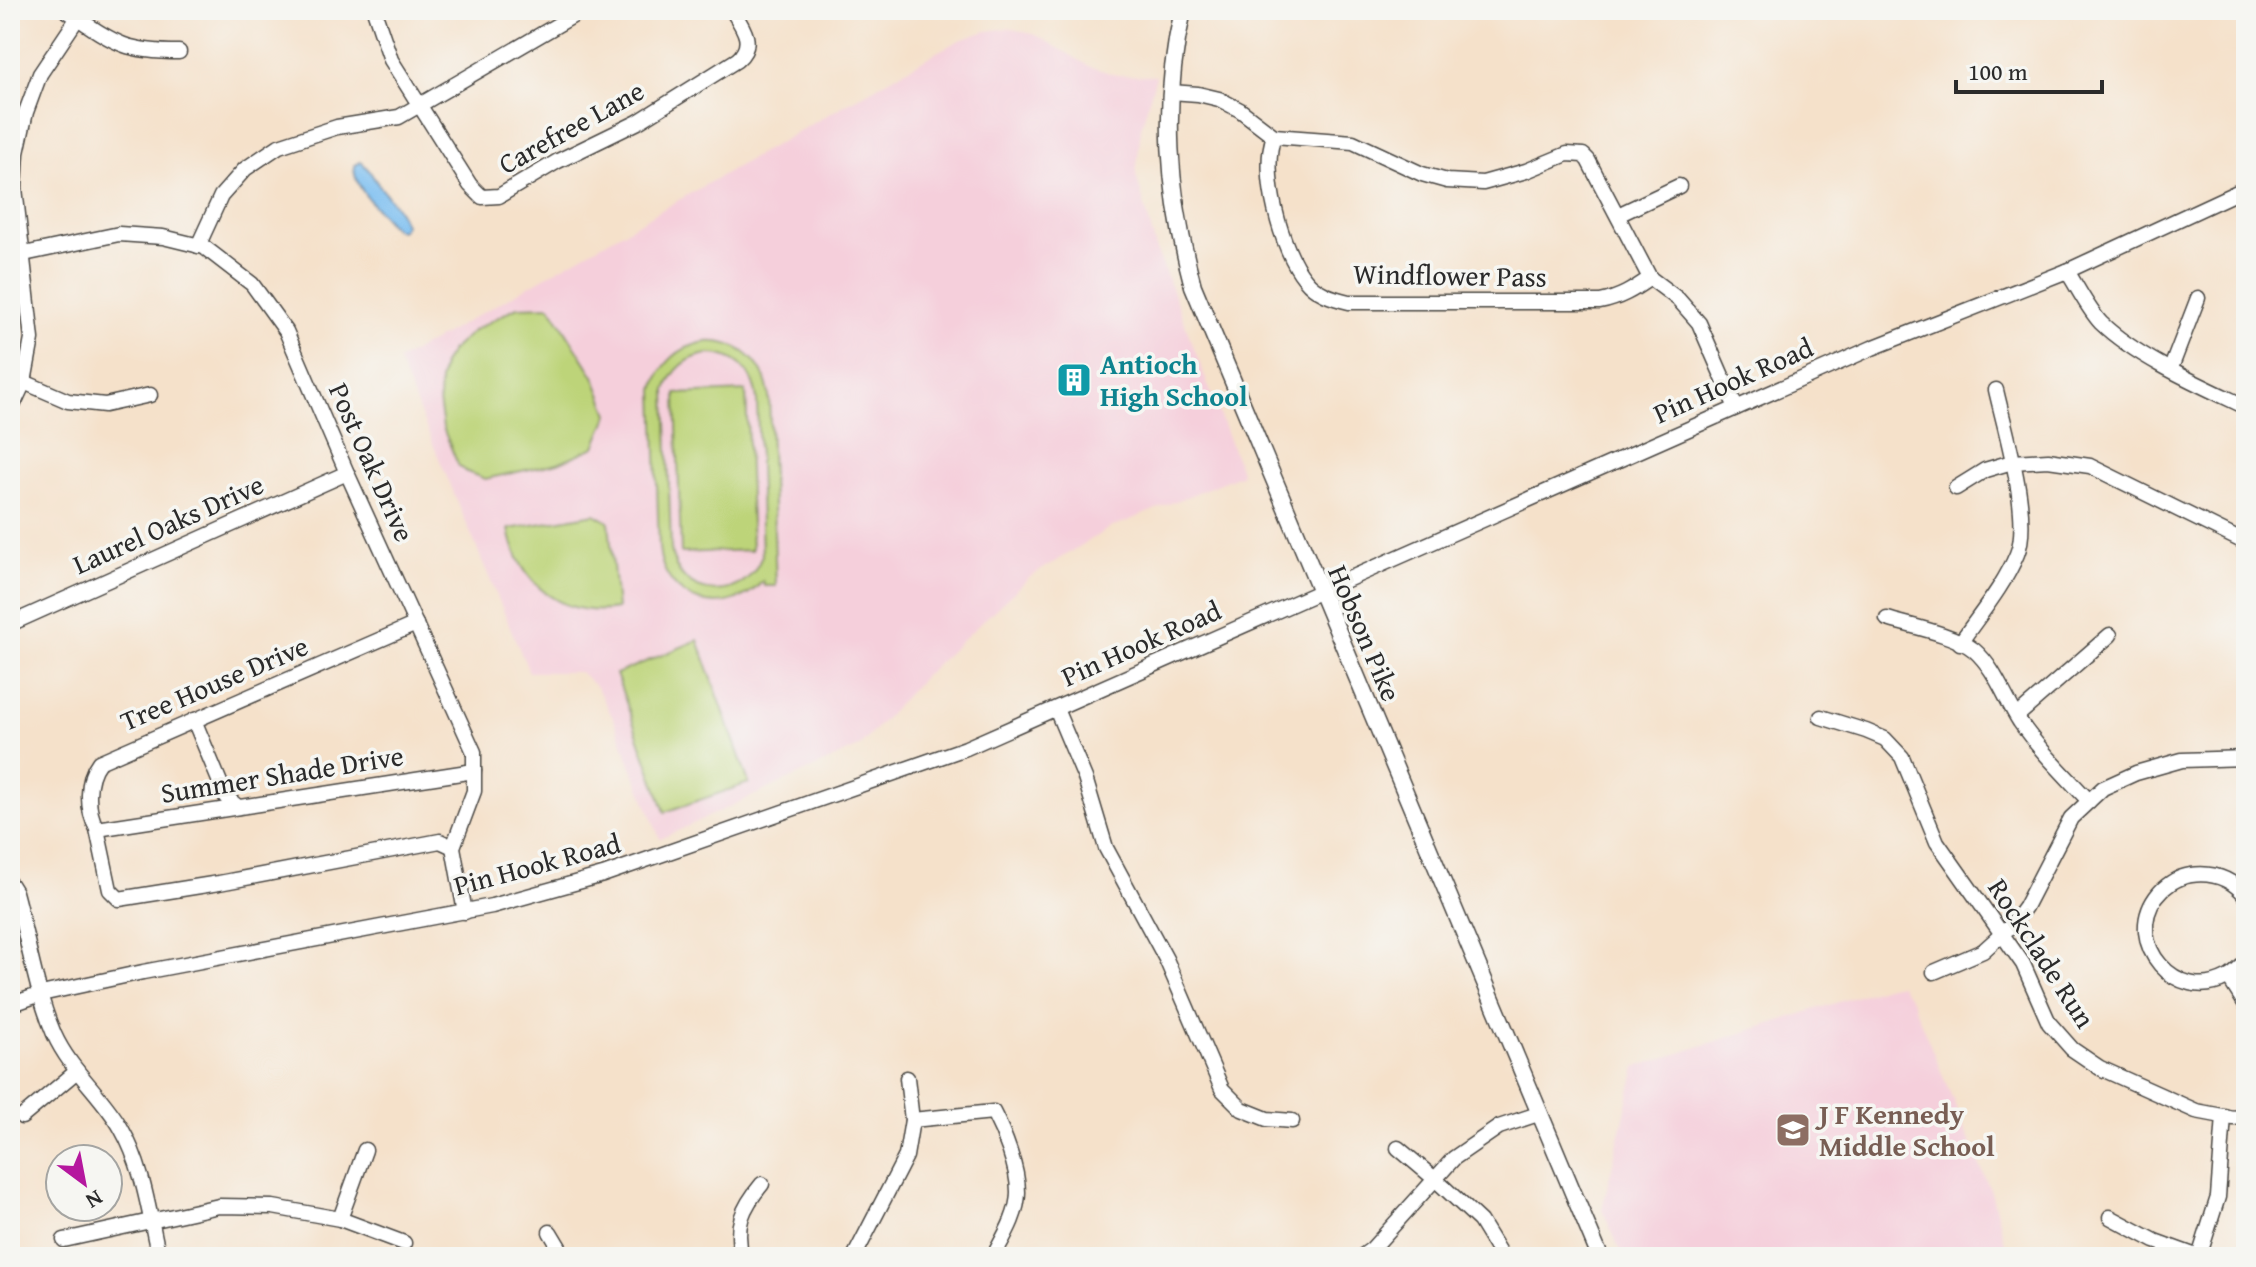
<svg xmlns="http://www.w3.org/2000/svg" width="2256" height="1267" font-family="'Gentium Book Plus',serif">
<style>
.built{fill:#f5cfdb}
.green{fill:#bdd479;stroke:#748052;stroke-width:2;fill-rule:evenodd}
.water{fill:#7abef1;stroke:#52748e;stroke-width:2}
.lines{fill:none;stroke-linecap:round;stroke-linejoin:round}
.minor-casing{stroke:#494643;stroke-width:17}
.major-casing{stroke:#494643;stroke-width:19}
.minor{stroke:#fff;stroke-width:14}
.major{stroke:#fff;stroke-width:16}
.labels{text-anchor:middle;stroke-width:7;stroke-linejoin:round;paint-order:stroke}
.street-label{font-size:28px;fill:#2b2b2b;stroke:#f6f6f2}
.culture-label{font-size:28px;font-weight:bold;fill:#0d838f;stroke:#f6f6f2;text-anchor:start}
.education-label{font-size:28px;font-weight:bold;fill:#785e54;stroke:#f6f6f2;text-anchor:start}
</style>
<rect width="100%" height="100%" fill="#f6f6f2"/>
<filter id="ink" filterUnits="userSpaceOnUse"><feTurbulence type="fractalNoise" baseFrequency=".0125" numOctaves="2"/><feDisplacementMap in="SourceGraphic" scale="16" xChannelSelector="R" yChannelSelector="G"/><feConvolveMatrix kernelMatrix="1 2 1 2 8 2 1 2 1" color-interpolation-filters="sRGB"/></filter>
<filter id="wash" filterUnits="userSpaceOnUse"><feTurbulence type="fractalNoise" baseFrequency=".006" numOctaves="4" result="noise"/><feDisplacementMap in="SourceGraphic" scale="32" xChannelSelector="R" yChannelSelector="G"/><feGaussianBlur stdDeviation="1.8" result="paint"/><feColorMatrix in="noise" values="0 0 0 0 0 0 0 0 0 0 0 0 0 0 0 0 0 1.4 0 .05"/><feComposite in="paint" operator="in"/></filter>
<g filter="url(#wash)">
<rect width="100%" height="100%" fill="#f5e1ca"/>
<!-- built -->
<g class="built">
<polygon points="1009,28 1036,35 1089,66 1116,75 1156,76 1141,128 1136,175 1157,251 1242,474 1108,529 1030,577 925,675 859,747 660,839 613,718 597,688 580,672 529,672 398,361 937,52 960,40 987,31"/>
<polygon points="1900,984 1912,1001 1991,1192 2009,1257 1623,1257 1602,1209 1636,1067 1885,987"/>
</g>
<!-- green -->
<g class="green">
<polygon points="550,306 594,376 609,414 595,447 558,463 485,479 467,472 458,465 443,428 439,401 440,380 443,364 452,350 474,330 517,307"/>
<path d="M705 342C739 340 765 362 769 396L776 586H764L763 581C727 621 664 604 659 548L654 390C660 364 678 347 705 342ZM708 354C737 354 755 373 757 401L762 555C746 605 678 602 671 549L666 390C673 369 687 357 708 354Z"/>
<polygon points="746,391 752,550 681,553 676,394"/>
<path d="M595 514 609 522 617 609C561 618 519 584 509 529Z"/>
<polygon points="698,640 749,783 665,812 616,674"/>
</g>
<!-- water -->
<path class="water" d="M361 162C369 168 372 176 378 184 388 197 399 208 405 224L402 230H397L392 226C380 212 350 184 355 165Z"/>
</g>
<g filter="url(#ink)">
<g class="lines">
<defs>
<g id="minor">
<path d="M66 10C112 41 122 52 179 52"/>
<path d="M374 10 391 60 470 185 482 197 499 196 558 161 638 122 737 60C756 44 743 27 732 10"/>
<polyline points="1171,92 1198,94 1219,99 1240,110 1274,136 1353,142 1422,174 1447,181 1483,183 1526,171 1567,154 1583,155 1588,160 1650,278 1678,299 1699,323 1736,408"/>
<path d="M1274 136C1260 171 1281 251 1305 279 1316 293 1332 298 1349 302H1600C1620 298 1633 290 1650 278"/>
<polyline points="1618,215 1679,186"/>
<polyline points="198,246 221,196 245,169 279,146 337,127 399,117 583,10"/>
<polyline points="10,255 24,254 119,234 163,237 204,247 252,284 286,331 347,473 474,752 474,791 453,847 465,912"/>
<path d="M2067 271C2078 288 2088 309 2101 323 2136 357 2202 386 2246 407"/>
<polyline points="2171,368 2198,298"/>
<polyline points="24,382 68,401 105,405 150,395"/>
<polyline points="10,412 24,382 32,339 15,188 17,153 26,112 40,74 83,10"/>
<polyline points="1956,488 1985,470 2012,462 2048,460 2090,466 2246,543"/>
<path d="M1887 619C1911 626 1956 635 1974 650 1995 668 2005 699 2020 722 2040 751 2065 775 2089 801"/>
<polyline points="10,624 347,473"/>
<path d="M416 624 99 762C86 779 86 810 97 829L110 890 119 899 219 883 440 841 453 847"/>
<path d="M1960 643C1980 614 2004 586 2017 554 2032 518 2005 430 1996 390"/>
<polyline points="1056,709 1085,778 1106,848 1166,959 1222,1089 1242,1109 1267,1119 1292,1121"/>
<polyline points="2017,716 2110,635"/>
<polyline points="1821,717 1866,731 1885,739 1902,757 1937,842 2023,964 2049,1023 2072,1049 2100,1068 2196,1111 2233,1118 2246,1116"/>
<polyline points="194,720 226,797 238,807"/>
<polyline points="97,829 474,771"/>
<path d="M10 884 15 892C28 939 35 989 54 1034 70 1070 102 1095 121 1128 144 1168 149 1214 159 1257"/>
<path d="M2246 896C2232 879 2213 872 2191 875 2177 877 2164 886 2156 897 2123 943 2177 1005 2227 978 2234 975 2240 968 2246 962"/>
<polyline points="1934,972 1983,951 2012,925 2025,907 2071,818 2103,788 2136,773 2182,760 2246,758"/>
<polyline points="2229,978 2246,1005"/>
<polyline points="10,1005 41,994 143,972 492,906 603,875 966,748 1872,348 2067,271 2246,188"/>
<polyline points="22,1117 77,1071"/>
<path d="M912 1120 993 1112C1004 1133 1018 1168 1018 1192 1018 1215 1003 1238 993 1257"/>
<polyline points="1398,1148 1436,1180 1480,1221 1502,1257"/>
<polyline points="2110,1217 2155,1241 2199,1257"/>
<polyline points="340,1219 365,1150"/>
<polyline points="550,1232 565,1257"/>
<polyline points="64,1240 219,1206 273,1207 340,1219 404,1243"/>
<path d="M742 1257C734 1226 742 1208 762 1184"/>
<polyline points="854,1257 906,1156 912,1120 907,1078"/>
<polyline points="1361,1257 1372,1249 1454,1158 1499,1127 1538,1114"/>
<polyline points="2199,1257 2218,1197 2224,1116"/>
</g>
<path id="major" d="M1183 10C1161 105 1168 193 1193 286L1600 1257"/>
</defs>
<!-- minor casing -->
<use href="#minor" class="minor-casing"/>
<!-- major casing -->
<use href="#major" class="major-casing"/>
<!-- minor -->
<use href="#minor" class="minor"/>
<!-- major -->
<use href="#major" class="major"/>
</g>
</g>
<!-- icons -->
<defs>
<symbol id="building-square" viewBox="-11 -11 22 22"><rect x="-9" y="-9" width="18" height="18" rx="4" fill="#0f9aa8" stroke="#f6f6f2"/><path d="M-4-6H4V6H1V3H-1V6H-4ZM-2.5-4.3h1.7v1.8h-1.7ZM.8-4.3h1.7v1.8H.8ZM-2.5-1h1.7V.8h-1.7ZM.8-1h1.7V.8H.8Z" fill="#fff"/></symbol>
<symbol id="school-square" viewBox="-11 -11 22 22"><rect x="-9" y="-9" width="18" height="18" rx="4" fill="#8d6e63" stroke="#f6f6f2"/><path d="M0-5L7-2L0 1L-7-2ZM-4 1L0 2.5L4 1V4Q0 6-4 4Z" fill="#fff"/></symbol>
</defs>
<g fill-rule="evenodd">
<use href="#building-square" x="1054" y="360" width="40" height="40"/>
<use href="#school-square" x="1773" y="1110" width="40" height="40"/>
</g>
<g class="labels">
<!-- street labels -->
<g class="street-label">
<text transform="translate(571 127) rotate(-29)" y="10">Carefree Lane</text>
<text transform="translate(1450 275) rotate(1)" y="10">Windflower Pass</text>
<text transform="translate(1733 380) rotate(-24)" y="10">Pin Hook Road</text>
<text transform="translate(372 462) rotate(66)" y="10">Post Oak Drive</text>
<text transform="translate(168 524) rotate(-24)" y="10">Laurel Oaks Drive</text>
<text transform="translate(1365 633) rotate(67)" y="10">Hobson Pike</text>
<text transform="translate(1141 643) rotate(-24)" y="10">Pin Hook Road</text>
<text transform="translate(214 683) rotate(-23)" y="10">Tree House Drive</text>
<text transform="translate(282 774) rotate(-9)" y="10">Summer Shade Drive</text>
<text transform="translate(537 864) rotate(-15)" y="10">Pin Hook Road</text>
<text transform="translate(2042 953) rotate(57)" y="10">Rockclade Run</text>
</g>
<!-- culture labels -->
<g class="culture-label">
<text x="1100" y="374">Antioch<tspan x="1100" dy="32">High School</tspan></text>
</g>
<!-- education labels -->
<g class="education-label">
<text x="1819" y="1124">J F Kennedy<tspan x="1819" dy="32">Middle School</tspan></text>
</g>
</g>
<!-- margin -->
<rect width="2256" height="1267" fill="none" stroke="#f6f6f2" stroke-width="40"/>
<!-- north arrow -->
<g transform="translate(84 1183) rotate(148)"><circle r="38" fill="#f6f6f2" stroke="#a5a5a2" stroke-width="2"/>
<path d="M0-6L14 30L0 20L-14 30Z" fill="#b5179e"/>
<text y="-12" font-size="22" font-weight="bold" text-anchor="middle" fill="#2b2b2b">N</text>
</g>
<!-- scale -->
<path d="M1956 80v12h146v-12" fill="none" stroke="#2b2b2b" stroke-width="4"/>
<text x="1968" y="80" font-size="24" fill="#2b2b2b" stroke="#f6f6f2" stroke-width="6" paint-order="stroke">100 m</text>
</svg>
